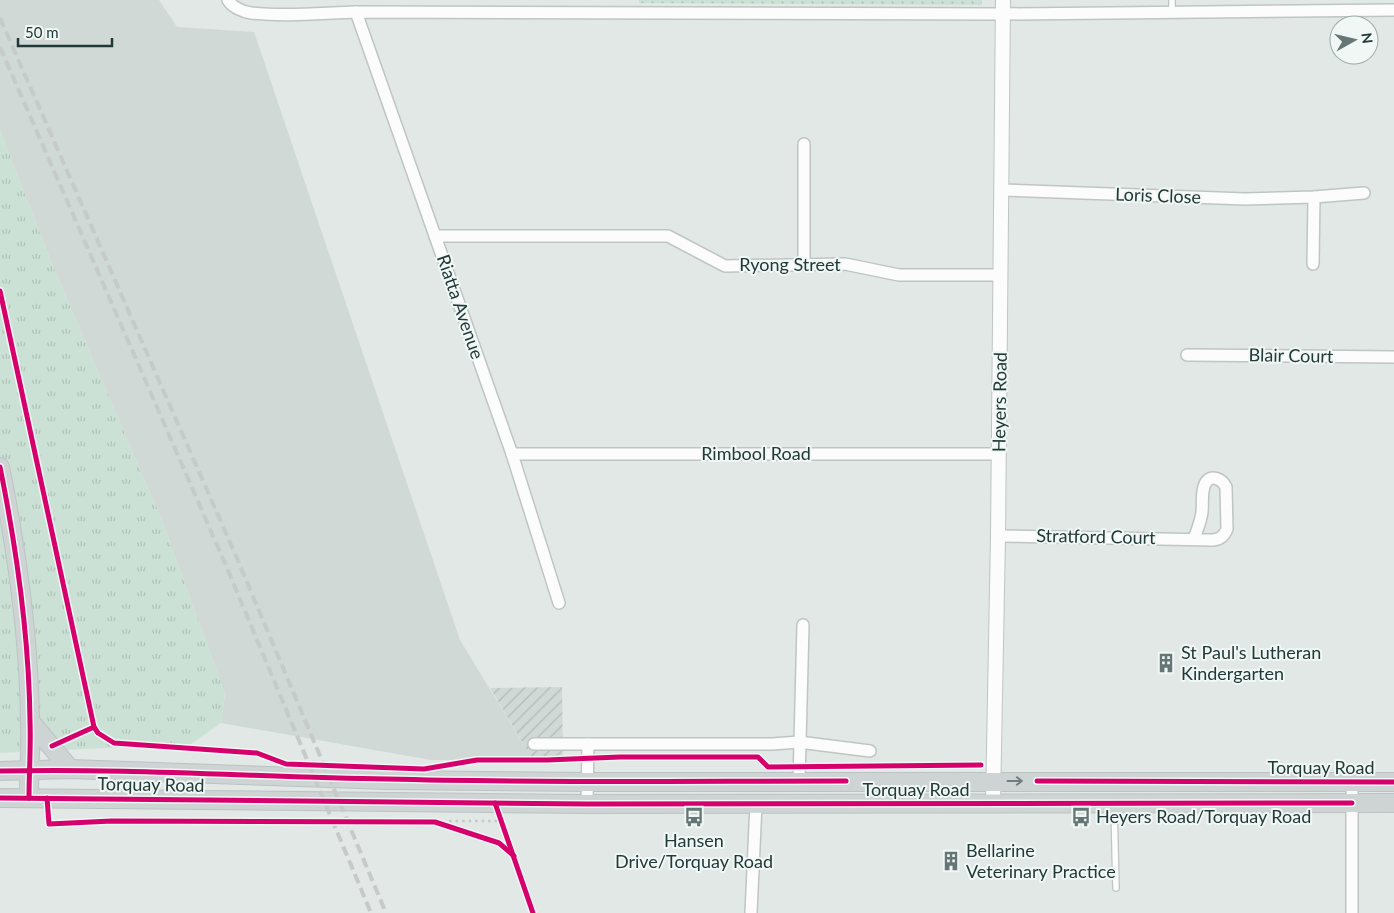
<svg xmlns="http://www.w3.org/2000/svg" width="1394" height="913" font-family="Lato,sans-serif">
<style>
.built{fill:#d0d9d6}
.industrial{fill:url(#industrial-furrows)}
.grass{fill:url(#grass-tufts)}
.park{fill:url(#park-dots)}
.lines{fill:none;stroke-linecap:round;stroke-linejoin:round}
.service-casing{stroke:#bfc5c3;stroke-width:8}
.minor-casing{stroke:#bfc5c3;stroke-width:14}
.tertiary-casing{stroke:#bfc5c3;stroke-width:16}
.primary-casing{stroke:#bcc4c3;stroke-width:20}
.path{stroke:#c0c8c7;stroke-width:2.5;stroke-dasharray:2.5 4;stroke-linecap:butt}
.service{stroke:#fbfcfb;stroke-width:5.5}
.minor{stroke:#fbfcfb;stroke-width:11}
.tertiary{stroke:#fbfcfb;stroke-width:14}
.primary{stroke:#cdd4d3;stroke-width:18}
.rail{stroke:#c6cac9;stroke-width:4;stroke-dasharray:10 5;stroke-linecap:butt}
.cycleway-casing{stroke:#f0f7f5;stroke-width:8}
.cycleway{stroke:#d6006c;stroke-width:5}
.oneway{stroke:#6f7f7d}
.labels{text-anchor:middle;stroke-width:4;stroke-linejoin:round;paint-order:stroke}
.street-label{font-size:18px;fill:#223a37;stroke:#f0f7f5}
.poi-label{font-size:18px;fill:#223a37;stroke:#f0f7f5;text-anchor:start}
</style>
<defs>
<pattern id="industrial-furrows" width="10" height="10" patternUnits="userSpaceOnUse" patternTransform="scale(1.25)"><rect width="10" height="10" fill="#d0d9d6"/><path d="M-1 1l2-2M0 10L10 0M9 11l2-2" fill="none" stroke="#b2bbb8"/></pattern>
<pattern id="grass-tufts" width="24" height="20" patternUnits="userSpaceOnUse" patternTransform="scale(1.25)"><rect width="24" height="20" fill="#cce1d5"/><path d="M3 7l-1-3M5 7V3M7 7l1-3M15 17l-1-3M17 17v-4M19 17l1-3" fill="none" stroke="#afc2b7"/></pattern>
<pattern id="park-dots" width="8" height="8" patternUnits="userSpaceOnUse" patternTransform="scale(1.25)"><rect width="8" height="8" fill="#cce1d5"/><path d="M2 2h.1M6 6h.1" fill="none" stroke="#afc2b7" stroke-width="1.8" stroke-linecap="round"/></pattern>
</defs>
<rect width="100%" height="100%" fill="#e2e8e6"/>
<!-- built -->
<polygon class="built" points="0,0 159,0 177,27 254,32 460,640 533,760 431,760 221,723 225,694 161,518 52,264 0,130"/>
<!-- industrial -->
<polygon class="industrial" points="562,687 563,760 533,760 490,688"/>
<!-- grass -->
<polygon class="grass" points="0,130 52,264 161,518 225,694 221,723 191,744 0,753"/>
<!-- park -->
<polygon class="park" points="639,0 982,0 982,5 639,3"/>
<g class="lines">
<defs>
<g id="service">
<polyline points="1172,12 1172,0"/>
<polyline points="1114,806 1116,888"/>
</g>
<g id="minor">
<path d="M228 0C232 7 243 12 251 13 285 17 322 13 356 12L1004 14 1394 10"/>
<polyline points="356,12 512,454 559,603"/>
<polyline points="804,144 804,265"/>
<polyline points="1002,190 1245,199 1314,197 1364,193"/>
<polyline points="435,236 668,236 725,266 845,264 899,275 1001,275"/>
<polyline points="1313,264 1314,197"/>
<polyline points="1187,355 1394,357"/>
<polyline points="512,454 999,454"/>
<path d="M998 536 1213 540C1221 539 1224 536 1227 529L1226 487C1222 479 1210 473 1205 484 1201 492 1203 503 1202 512 1201 521 1197 530 1194 539"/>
<polyline points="534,744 772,744 799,742 870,751"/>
<polyline points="799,781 803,625"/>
<polyline points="587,804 588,744"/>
<polyline points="751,913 756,804"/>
<polyline points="1352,913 1352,782"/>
</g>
<polyline id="tertiary" points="993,804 998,536 1003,0"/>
<g id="primary">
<path d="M0 467C17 551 29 636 30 721 31 747 29 772 29 798"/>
<polyline points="30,721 70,769"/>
<polyline points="0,771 70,769 387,780 587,782 1394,782"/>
<polyline points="0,798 587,804 1394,803"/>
</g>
</defs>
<!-- service casing -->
<use href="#service" class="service-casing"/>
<!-- minor casing -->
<use href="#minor" class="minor-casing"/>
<!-- tertiary casing -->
<use href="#tertiary" class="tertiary-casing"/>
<!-- primary casing -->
<use href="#primary" class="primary-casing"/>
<!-- path -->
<polyline class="path" points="446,826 448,821 501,821"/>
<!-- service -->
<use href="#service" class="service"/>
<!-- minor -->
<use href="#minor" class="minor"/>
<!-- tertiary -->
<use href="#tertiary" class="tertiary"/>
<!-- primary -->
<use href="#primary" class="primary"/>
<!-- rail -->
<g class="rail">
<polyline points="0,18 239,563 386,913"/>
<polyline points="0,47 227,568 371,913"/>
</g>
<defs>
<g id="cycleway">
<polyline points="0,291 94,727 52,746"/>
<path d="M0 467C17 551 29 636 30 721 31 747 29 772 29 798"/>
<polyline points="94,727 98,733 114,743 257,753 286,764 424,769 477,760 547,760 620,757 758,757 768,767 981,765"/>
<path d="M0 771C129 768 258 777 387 779 540 783 693 781 846 781"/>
<polyline points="1037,781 1394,782"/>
<polyline points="0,798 587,804 1352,803"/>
<polyline points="47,798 49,824 112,821 435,822 499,843 514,856"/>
<polyline points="495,803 533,913"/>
</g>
</defs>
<!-- cycleway casing -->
<use href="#cycleway" class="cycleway-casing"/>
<!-- cycleway -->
<use href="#cycleway" class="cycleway"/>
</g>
<!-- one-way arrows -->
<defs><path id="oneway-shaft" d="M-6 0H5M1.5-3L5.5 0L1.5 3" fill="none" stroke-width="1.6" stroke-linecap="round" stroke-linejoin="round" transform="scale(1.25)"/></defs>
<use class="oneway" href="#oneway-shaft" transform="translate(1015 781)"/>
<!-- icons -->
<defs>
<symbol id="building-bare" viewBox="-9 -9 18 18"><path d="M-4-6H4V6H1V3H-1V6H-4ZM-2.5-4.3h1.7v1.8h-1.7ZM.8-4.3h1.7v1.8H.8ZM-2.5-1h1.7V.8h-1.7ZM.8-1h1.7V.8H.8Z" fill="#657774" stroke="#f0f7f5" stroke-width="2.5" paint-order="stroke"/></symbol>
<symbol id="bus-bare" viewBox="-9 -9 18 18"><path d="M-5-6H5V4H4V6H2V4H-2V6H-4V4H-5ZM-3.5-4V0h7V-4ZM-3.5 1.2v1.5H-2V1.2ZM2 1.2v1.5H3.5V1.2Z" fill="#657774" stroke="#f0f7f5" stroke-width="2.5" paint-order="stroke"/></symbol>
</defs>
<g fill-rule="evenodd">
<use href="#building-bare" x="1152" y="649" width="28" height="28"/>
<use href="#bus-bare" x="680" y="803" width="28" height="28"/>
<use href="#bus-bare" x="1067" y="803" width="28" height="28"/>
<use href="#building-bare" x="937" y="847" width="28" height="28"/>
</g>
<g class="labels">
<!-- street labels -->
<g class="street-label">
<text transform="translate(1158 196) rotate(2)" y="6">Loris Close</text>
<text x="790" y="271">Ryong Street</text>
<text transform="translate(460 307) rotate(71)" y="6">Riatta Avenue</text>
<text transform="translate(1291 356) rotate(1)" y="6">Blair Court</text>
<text transform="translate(1000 402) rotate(-89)" y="6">Heyers Road</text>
<text x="756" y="460">Rimbool Road</text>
<text transform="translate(1096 537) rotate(1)" y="6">Stratford Court</text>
<text x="1321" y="774">Torquay Road</text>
<text transform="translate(151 785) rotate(1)" y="6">Torquay Road</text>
<text x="916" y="796">Torquay Road</text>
</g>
<!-- poi labels -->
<g class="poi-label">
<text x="1181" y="659">St Paul's Lutheran<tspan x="1181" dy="21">Kindergarten</tspan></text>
<text x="1096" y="823">Heyers Road/Torquay Road</text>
<text x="694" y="847" text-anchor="middle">Hansen<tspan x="694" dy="21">Drive/Torquay Road</tspan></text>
<text x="966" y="857">Bellarine<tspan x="966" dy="21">Veterinary Practice</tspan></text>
</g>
</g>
<!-- north arrow -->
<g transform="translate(1354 40) rotate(82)"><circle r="24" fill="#f0f7f5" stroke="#9eaba9"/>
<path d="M0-4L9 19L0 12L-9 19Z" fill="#657774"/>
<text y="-8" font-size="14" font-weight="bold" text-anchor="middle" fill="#223a37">N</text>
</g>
<!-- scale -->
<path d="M18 38v8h94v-8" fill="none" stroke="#223a37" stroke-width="2.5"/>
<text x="25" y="38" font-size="15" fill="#223a37" stroke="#f0f7f5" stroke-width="4" paint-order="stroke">50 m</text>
</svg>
